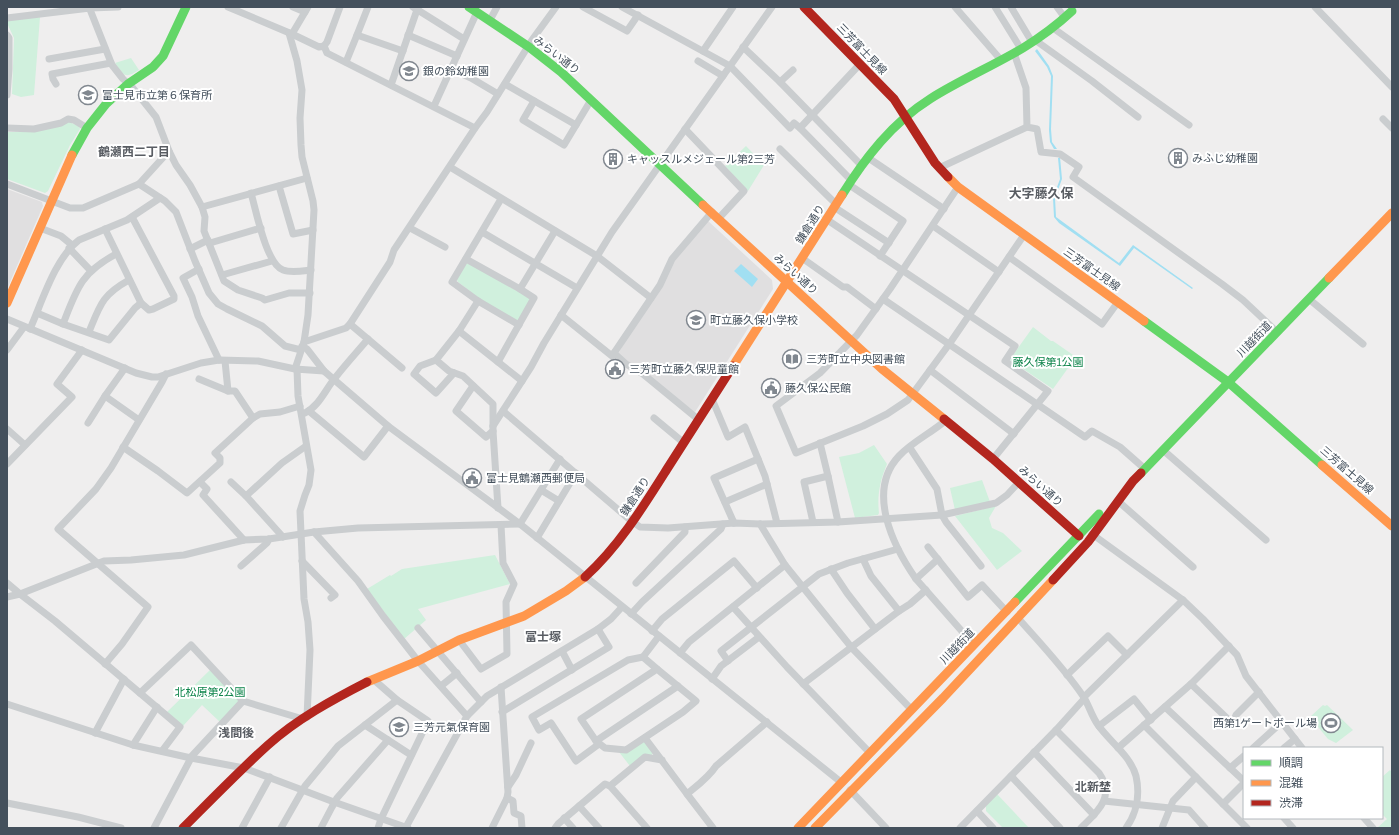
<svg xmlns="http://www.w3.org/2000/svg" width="1399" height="835" font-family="'Archivo Narrow','Noto Sans JP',sans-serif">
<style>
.education{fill:#e0dfe0}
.green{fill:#d0f0dd}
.water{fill:#a1dff2}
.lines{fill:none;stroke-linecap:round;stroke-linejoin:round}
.street{stroke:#cacdcf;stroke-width:7}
.fast{stroke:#63d668;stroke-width:9}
.slow{stroke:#ff974d;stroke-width:9}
.jam{stroke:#b3261e;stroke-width:9}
.labels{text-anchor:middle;stroke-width:4;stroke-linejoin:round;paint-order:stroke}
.street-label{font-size:11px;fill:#44505c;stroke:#fff}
.poi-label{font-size:11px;fill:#44505c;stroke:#fff;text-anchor:start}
.park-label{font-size:11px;fill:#0e844b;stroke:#fff}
.neighbourhood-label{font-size:12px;font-weight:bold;fill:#595d63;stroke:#fff}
.quarter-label{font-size:13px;font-weight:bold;fill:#595d63;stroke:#fff}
</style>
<rect width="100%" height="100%" fill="#efeeee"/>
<!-- education -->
<g class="education">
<polygon points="7,189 42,202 43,206 7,289"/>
<polygon points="707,220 772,280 773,289 695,412 626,362 618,354 672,261"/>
</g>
<!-- green -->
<g class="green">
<polygon points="40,17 34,95 21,97 12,94 14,38 7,23 8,20"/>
<path d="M131 58 139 70C125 79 124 76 115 63Z"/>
<polygon points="69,122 79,126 80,129 70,145 48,191 45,193 7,179 7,132 31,132"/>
<polygon points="746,146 764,165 748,191 725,166"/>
<polygon points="469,263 529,298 529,302 519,320 515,320 480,299 458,282 456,278 465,264"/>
<polygon points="1033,327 1051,341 1053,341 1076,357 1053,389 1011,361 1010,359"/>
<path d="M874 445 887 464C880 481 877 495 879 513L878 515 855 518 839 457 859 453Z"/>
<polygon points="982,480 990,502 955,510 950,488"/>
<polygon points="996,506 989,518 992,528 1003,533 1022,551 997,570 955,516"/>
<polygon points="495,555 510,584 418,609 426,620 404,639 367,589 390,575 391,576 402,569"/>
<polygon points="210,670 238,699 238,702 220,722 202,705 183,726 167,712"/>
<polygon points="1323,705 1325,706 1327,705 1353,730 1336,743 1328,739 1310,717"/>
<polygon points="643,742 645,742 653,753 651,756 630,766 619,752"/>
<polygon points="1390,770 1392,772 1392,828 1377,828 1387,819 1382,814 1382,777"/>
<polygon points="997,794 1029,828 1003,828 986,811 986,806"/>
</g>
<!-- water -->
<g class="water">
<polygon points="1037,49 1049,66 1053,76 1051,129 1052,142 1057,149 1054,149 1050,142 1049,130 1051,76 1047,67 1035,51"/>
<polygon points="1060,157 1062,179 1055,198 1056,217 1119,263 1133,245 1193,288 1192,289 1134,248 1120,266 1059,223 1054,217 1053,198 1060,179 1058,158"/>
<polygon points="741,264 758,279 752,287 734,271"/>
</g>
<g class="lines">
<!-- street -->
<g class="street">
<polyline points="89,7 112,65 123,79 132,87 156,117 169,151 176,165 190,185 202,207 205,217 204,231 224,281 238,290 262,298 265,300 289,293 310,293"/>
<polyline points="228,7 292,34 319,47 324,46 327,53 475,128"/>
<polyline points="293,7 305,12"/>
<polyline points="413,7 464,39"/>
<polyline points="583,7 627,31 638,15"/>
<polyline points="622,7 730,66 790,128 794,123 800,128"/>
<polyline points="955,7 1001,60"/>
<polyline points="995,7 1021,49"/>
<polyline points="1011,7 1032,42"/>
<polyline points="1057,7 1065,18"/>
<polyline points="1315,7 1392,87"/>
<polyline points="7,18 90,8 118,7"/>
<polyline points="490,20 497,7"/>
<polyline points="1053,28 1189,125"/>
<polyline points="289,33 297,61 302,90 300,118 301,145 302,157 313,201 314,210 308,315 304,342 295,369"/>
<polyline points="292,34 308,7"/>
<polyline points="7,35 9,38 9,69 7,95"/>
<polyline points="357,35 368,7"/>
<polyline points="408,35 457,56"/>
<polyline points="1035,40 1092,81 1138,117"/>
<polyline points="324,46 327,42 340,7"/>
<polyline points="743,47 780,82 861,165"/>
<polyline points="703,51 733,7"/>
<polyline points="1014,53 1026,88 1027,127 1037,129 1041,152 1060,154 1079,167 1073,177 1222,284 1243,300 1277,332"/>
<polyline points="49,59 105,49"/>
<polyline points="698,61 723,76"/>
<polyline points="346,62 357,35 403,51"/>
<polyline points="451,69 471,78 498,94"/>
<polyline points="780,82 793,70"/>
<polyline points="56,84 53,79 52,74 111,63"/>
<polyline points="505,84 576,125"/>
<polyline points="391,85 418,7"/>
<polyline points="534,101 523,120 564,145 591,100"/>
<polyline points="434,106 477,12"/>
<polyline points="1383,119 1392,128"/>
<polyline points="7,128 34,129 61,123 68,119 74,120 87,128"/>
<polyline points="685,129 744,191 719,218"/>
<polyline points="780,149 836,204"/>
<polyline points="867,157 944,209"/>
<polyline points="450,167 597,256 651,298"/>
<polyline points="939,168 1027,127"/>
<polyline points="851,180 800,128 860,64"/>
<polyline points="7,184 70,208 83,208 139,184 169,151"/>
<polyline points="139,184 165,201 176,212 195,261 209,293 218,304 227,309 262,326 285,346 301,350"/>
<polyline points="848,184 903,221 880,256"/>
<polyline points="279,186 293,234 313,230"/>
<polyline points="958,187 890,289 857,335 820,373 776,406 796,453 863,426 887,414 908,400 950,343 1024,235"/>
<path d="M251 193C256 210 266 264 283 270 291 273 302 271 311 270"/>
<polyline points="501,199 452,282 478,301 519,325"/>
<polyline points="202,207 307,178"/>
<polyline points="834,207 889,243"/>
<polyline points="826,219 1015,346 1005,361 1048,391 993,459"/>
<polyline points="933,226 999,272"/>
<polyline points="40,228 61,236 72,245"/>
<polyline points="410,228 445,247"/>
<polyline points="105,229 141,303 149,310 153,309 174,299 174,296 132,217"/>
<polyline points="482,232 577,288"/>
<polyline points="210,243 261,228"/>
<polyline points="69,248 91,271"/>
<polyline points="190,249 208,240"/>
<polyline points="1009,257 1102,324 1118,302"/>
<polyline points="802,258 843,287 847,287 876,309"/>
<polyline points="466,259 520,289 555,231"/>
<polyline points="199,269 183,278 192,297 198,316 219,360"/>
<polyline points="222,275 272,261"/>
<polyline points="883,299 1085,437 1092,431 1120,447 1145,469"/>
<polyline points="1309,299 1363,344"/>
<polyline points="478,301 459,331 436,360 449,371 463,376 493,404 493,431 498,508"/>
<polyline points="37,313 63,324 109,340 135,308 141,303"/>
<polyline points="561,315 612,356 660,285 672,259 712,212"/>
<polyline points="7,319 136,373 152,377 158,377 201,363 219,360 258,361 295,369 324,371"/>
<path d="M63 324C77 288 81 273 116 254"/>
<polyline points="350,324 402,368"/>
<path d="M30 329C42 302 55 258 79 240L127 220 160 198"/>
<polyline points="459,331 522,381"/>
<path d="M89 332C100 305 102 295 129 280"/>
<polyline points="304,342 346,328 350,324 390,262 394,250 475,128 487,112 532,40 556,7"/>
<polyline points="302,346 307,349 324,371 388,426 520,524 842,783"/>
<polyline points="7,350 24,327"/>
<polyline points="614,353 626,364 643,374 699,420"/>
<polyline points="436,360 420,366 414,374 436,393 454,373"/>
<polyline points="225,361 228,391"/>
<polyline points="498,362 534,298 520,289"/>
<polyline points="297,369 298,396 311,470 309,485 305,495 300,511 304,599 308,622 310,650 307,717"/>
<polyline points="930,370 1014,434"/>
<polyline points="199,379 228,391 235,391 253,418"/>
<polyline points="473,386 456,411 486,437 493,431"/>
<polyline points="105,396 139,420"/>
<polyline points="712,399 728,437 745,427 765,476 777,523"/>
<polyline points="309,411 364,457 388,426"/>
<polyline points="503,411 629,519 640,527 668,528 734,523 760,524 838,522 942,515 996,503 1007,495 1019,482"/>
<path d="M305 413C320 405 325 390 335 378 346 364 357 352 368 339"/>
<polyline points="654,418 684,443"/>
<path d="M945 421C931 433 912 442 899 456 866 491 893 546 916 579L974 645"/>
<polyline points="88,423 105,396 125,368"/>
<polyline points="493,426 531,367 544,343 612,232 772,7"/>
<polyline points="7,429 25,445"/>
<polyline points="820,443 828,476"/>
<polyline points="123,447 158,471 187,493 220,463 220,458 215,453 253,418 260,414 280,412 300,406"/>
<polyline points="910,448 937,489 942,515 946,522 981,566"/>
<polyline points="1163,450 1266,540"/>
<polyline points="7,464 72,397 57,384 82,350"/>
<polyline points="200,482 207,489 203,495 244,540"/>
<polyline points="231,482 246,496"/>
<polyline points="541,490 559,501"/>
<polyline points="725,502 767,484"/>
<polyline points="1119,502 1193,567"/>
<polyline points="813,522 804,482 828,476 838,522"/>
<polyline points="734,523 714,478 758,459"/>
<polyline points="760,524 785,565 852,648 911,709"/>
<polyline points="314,532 358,581 383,616 418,661 467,716"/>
<polyline points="1092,534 1183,600 1203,619 1237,655 1246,676 1302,748"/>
<polyline points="283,537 246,496 282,463 306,446"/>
<polyline points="537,538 576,473"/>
<polyline points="928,547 968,597 982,585 1007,612"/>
<polyline points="863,559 871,576 899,611"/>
<polyline points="302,561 335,595 331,598"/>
<polyline points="241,566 267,543 269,539"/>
<polyline points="831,569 847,593 875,629"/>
<polyline points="916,579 938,559"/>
<polyline points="7,583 20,594 55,621 180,727 162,751"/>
<polyline points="636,583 685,532 685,527"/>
<polyline points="7,597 20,594 104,561 131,560 184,555 244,540 269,539 314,532 358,528 520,524 560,459"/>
<polyline points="733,607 787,667 870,753"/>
<polyline points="631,614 642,602 721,529 723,524"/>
<path d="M1018 618C1040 643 1064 668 1083 696 1089 705 1091 715 1098 725 1110 742 1130 755 1136 776 1140 794 1137 813 1126 828"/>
<polyline points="418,628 481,702"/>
<polyline points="652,631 662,619 734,561 757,588"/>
<polyline points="459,640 481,669 507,654 506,602 514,584 503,563 501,525"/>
<polyline points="562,651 572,670"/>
<polyline points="680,653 689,642 785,565"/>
<polyline points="643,657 657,669"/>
<polyline points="728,661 721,651 819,574 848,563 898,549"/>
<polyline points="105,664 122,644 148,607 58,529 96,489 111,468 162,382 166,374"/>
<polygon points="657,669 696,701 683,712 626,750 605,748 596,741 581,719"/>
<polyline points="1067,675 1108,636 1127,655"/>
<polyline points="373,679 397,700 428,721 381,819 378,828"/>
<polyline points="712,679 721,666 759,637"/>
<polyline points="803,684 899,611 910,604 926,590"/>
<polyline points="1191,684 1230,721 1234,720 1236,715 1259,692"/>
<polyline points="441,686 457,673"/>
<polyline points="140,693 191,645 243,701 303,719"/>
<polyline points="1084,697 1183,600"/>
<polyline points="7,704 133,745 191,758 244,768 334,802 408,828"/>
<polyline points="1165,707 1244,781"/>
<polyline points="502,712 609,647 598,629"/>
<polyline points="365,725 411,755"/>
<polyline points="1144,725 1247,828"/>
<polyline points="1099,726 1134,699 1151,720"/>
<path d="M1056 730 1099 773C1116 797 1097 812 1081 828"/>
<polyline points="95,733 124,679"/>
<path d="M645 738 687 794C698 785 709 777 716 766L767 722"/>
<polyline points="596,741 678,686"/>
<polyline points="599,744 576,761 551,723 539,730 532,717 628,660 643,657 659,636"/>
<polyline points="133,745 157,707"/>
<polyline points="1118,748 1191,684 1229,646"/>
<polyline points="1253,748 1282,722"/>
<polyline points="1284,748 1295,739"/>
<polyline points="1034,752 1094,815"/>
<polyline points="190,758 243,701"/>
<polyline points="1230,768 1244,756"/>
<polyline points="1011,776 1060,828"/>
<polyline points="610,786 645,757 662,760"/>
<polyline points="508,787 516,775 531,743"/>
<polyline points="850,790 886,828"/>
<polyline points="687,794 713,828"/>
<polyline points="507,798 513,801 514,813 521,816 522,828"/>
<polyline points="1104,801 1189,810 1205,828"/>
<polyline points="7,803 78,817 121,828"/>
<polyline points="1223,804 1244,783"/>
<polyline points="579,806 599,828"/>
<polyline points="977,811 993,828"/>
<polyline points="564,818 573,828"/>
<polyline points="1284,818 1293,828"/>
<polyline points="1364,818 1373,828"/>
<polyline points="406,827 467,716 487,696 598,629 611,619 622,607"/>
<polyline points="154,828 191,758"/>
<polyline points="242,828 270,777"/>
<polyline points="281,828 305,786 338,746 397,700"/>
<polyline points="321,828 332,807 337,798 388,740"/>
<polyline points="492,828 507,798 508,792 501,687"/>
<polyline points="555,828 558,824 605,784 610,786 647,828"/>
<polyline points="960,828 1056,730 1084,699"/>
<polyline points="1162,828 1173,801 1196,777"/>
</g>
<!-- fast -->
<g class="fast">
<polyline points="469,7 529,47 561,72 703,205"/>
<polyline points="72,155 87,128 106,104 128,84 153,67 163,56 186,7"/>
<path d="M842 195C865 158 892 123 930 99 960 80 993 66 1023 48 1041 37 1057 25 1072 11"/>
<polyline points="1144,321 1228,382 1322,465"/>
<polyline points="1141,473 1329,278"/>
<polyline points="1015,602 1099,514"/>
</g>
<!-- slow -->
<g class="slow">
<polyline points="948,177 958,187 1144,321"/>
<polyline points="703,205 882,369 944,419"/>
<polyline points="1329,278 1392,213"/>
<polyline points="7,303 72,155"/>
<polyline points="733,366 842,195"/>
<polyline points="1322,465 1392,526"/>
<polyline points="367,682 418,661 459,640 524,616 566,591 585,577"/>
<polyline points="798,828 1015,602"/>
<polyline points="815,828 943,698 1053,580"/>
</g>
<!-- jam -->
<g class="jam">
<polyline points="804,7 894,99 935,163 948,177"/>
<polyline points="944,419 993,459 1079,536"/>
<path d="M585 577C619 546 643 507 667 469 689 435 711 400 733 366"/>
<polyline points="1053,580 1088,542 1133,481 1141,473"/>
<path d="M183 828C211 800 239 771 268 745 297 719 332 700 367 682"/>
</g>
</g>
<!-- icons -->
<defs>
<symbol id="school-ring" viewBox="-11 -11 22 22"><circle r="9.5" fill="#fff" stroke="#80878f" stroke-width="1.5"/><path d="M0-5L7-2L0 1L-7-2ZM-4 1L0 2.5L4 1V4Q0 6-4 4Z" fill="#80878f"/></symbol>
<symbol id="building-ring" viewBox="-11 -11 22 22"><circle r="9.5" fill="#fff" stroke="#80878f" stroke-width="1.5"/><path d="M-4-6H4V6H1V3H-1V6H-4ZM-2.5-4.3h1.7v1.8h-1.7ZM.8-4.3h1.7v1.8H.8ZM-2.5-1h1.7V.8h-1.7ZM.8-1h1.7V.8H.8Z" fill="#80878f"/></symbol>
<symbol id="library-ring" viewBox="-11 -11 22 22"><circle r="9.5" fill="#fff" stroke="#80878f" stroke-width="1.5"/><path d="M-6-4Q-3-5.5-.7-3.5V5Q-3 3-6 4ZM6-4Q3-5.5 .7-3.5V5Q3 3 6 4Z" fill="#80878f"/></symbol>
<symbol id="civic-ring" viewBox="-11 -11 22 22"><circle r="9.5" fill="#fff" stroke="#80878f" stroke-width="1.5"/><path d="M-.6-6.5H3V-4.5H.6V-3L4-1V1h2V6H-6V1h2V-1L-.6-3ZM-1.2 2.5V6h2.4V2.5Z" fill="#80878f"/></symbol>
<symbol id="stadium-ring" viewBox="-11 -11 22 22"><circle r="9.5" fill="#fff" stroke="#80878f" stroke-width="1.5"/><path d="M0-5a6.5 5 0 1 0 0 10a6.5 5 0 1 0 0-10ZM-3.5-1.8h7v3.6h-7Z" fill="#80878f"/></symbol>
</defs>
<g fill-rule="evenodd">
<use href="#school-ring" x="398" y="60" width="22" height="22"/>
<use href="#school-ring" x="77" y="84" width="22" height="22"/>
<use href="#building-ring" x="1167" y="147" width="22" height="22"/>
<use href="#building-ring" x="602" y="148" width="22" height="22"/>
<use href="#school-ring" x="685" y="309" width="22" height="22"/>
<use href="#library-ring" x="781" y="348" width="22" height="22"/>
<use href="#civic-ring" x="604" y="358" width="22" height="22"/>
<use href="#civic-ring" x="760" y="377" width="22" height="22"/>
<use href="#civic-ring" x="461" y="467" width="22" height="22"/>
<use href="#stadium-ring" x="1320" y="712" width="22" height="22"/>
<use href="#school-ring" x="388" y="716" width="22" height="22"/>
</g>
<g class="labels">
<!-- street labels -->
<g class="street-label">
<text transform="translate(862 49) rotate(46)" y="4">三芳富士見線</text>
<text transform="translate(557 55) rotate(38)" y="4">みらい通り</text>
<text transform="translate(810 224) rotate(-58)" y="4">鎌倉通り</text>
<text transform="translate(1092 269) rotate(35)" y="4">三芳富士見線</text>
<text transform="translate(796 274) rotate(42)" y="4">みらい通り</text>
<text transform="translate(1254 339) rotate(-46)" y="4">川越街道</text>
<text transform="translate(1347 470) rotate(41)" y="4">三芳富士見線</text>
<text transform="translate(1041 486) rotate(42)" y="4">みらい通り</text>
<text transform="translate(635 496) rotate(-57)" y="4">鎌倉通り</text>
<text transform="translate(957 646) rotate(-46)" y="4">川越街道</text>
</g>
<!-- poi labels -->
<g class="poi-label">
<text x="423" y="75">銀の鈴幼稚園</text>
<text x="102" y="99">富士見市立第６保育所</text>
<text x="1192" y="162">みふじ幼稚園</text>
<text x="627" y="163">キャッスルメジェール第2三芳</text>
<text x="710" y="324">町立藤久保小学校</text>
<text x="806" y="363">三芳町立中央図書館</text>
<text x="629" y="373">三芳町立藤久保児童館</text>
<text x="785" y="392">藤久保公民館</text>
<text x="486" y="482">富士見鶴瀬西郵便局</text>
<text x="1317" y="727" text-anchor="end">西第1ゲートボール場</text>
<text x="413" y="731">三芳元氣保育園</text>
</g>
<!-- park labels -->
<g class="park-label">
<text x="1048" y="366">藤久保第1公園</text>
<text x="210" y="696">北松原第2公園</text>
</g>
<!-- neighbourhood labels -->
<g class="neighbourhood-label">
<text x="134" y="156">鶴瀬西二丁目</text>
<text x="543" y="641">富士塚</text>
<text x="236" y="737">浅間後</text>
<text x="1093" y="791">北新埜</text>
</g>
<!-- quarter labels -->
<g class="quarter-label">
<text x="1041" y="198">大字藤久保</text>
</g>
</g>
<!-- border -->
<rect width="1399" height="835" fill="none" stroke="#44505c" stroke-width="16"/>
<!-- legend -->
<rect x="1243" y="747" width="140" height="72" fill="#ffffff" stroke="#b4b9be"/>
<rect x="1251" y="760" width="20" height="6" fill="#63d668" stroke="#b4b9be"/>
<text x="1279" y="767" font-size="12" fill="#44505c">順調</text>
<rect x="1251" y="780" width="20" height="6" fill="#ff974d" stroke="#b4b9be"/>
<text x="1279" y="787" font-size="12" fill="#44505c">混雑</text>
<rect x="1251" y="800" width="20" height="6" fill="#b3261e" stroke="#b4b9be"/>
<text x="1279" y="807" font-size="12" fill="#44505c">渋滞</text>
</svg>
